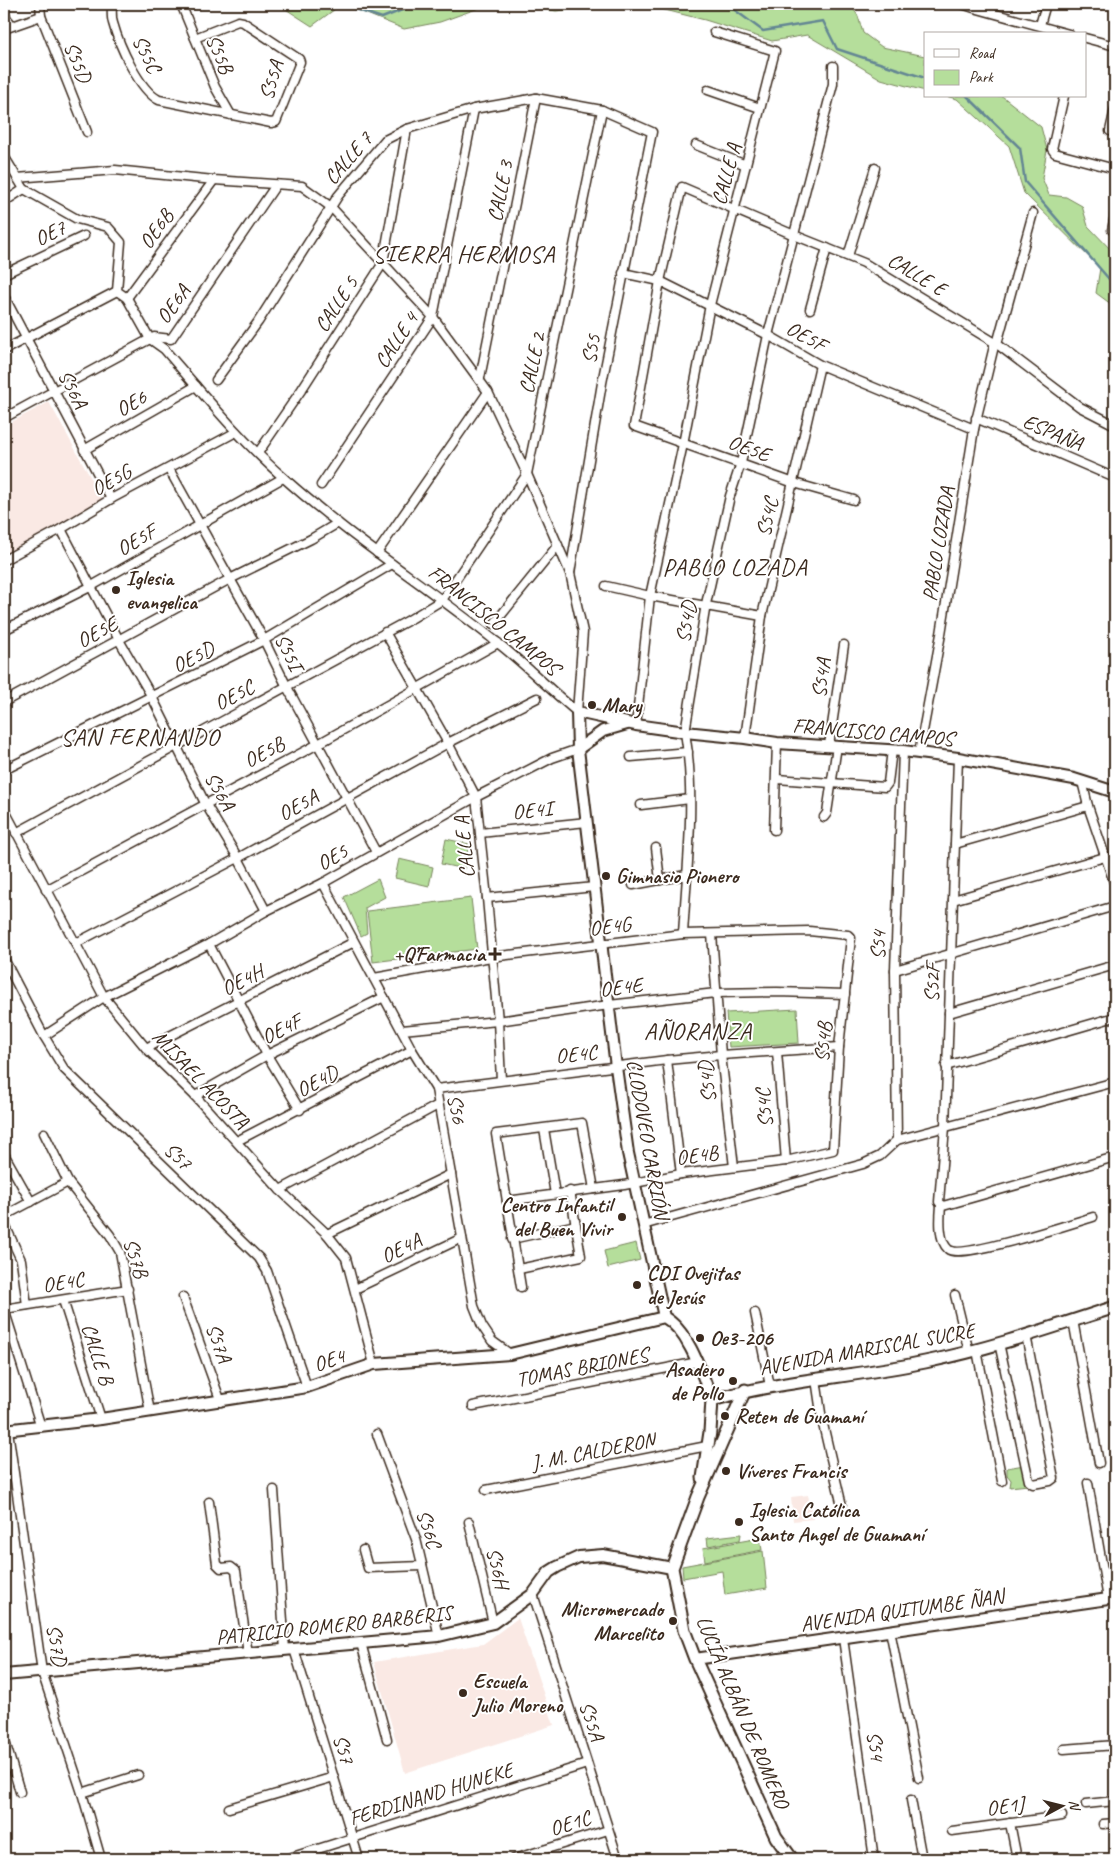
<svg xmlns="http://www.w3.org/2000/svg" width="1119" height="1863" font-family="Caveat,sans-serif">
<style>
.built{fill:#fae9e4}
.green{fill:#b5de9b;stroke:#78845c}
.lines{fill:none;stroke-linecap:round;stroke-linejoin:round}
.stream{stroke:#648693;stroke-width:2.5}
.minor-casing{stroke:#3b2a1e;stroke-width:11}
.tertiary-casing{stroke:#3b2a1e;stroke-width:14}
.secondary-casing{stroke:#3b2a1e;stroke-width:15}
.minor{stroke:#fff;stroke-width:8}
.tertiary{stroke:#fff;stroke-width:10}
.secondary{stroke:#fff;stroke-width:11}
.poi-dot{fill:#3b2a1e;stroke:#fff;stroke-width:2}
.labels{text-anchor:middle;stroke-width:4;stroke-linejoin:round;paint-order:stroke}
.street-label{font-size:21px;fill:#3b2a1e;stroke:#fff}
.poi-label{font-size:21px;font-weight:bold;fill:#3b2a1e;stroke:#fff;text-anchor:start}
.quarter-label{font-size:24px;letter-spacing:1px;fill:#3b2a1e;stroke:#fff}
</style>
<rect width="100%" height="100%" fill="#fff"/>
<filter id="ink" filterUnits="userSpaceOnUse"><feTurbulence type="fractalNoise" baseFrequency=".02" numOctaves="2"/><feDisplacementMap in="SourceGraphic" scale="10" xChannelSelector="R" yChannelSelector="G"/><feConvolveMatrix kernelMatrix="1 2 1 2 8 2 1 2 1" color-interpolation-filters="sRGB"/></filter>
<g filter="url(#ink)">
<!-- built -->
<g class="built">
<polygon points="49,402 103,500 5,554 4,426"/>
<polygon points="808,1495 813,1519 793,1521 791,1497"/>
<polygon points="518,1618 554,1725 405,1773 374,1662 483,1644"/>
</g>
<!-- green -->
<g class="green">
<polygon points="278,4 490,4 440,22 404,29 342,4 312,26"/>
<polygon points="517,4 847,4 851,5 858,16 863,33 882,47 925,56 925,91 881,79 807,35 772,41 705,20 641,4 603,5 556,11"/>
<polygon points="945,96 1002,96 1041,127 1047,150 1042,178 1049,195 1066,197 1082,206 1088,226 1115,254 1115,307 1096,293 1100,268 1024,193 1009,146 957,99"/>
<polygon points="446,839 469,844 464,869 441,864"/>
<polygon points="399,859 433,867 429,886 395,878"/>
<polygon points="378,879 385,897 365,908 367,933 361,936 344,897"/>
<polygon points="471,898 477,949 373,962 367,911"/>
<polygon points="797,1009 799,1043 729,1047 726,1013"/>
<polygon points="636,1243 640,1260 608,1268 604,1251"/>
<polygon points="1024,1465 1028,1485 1010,1487 1011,1480 1007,1475 1007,1468"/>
<polygon points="741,1534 740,1540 708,1546 707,1538"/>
<polygon points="760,1538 762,1550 705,1561 703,1548"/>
<polygon points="763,1551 767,1588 725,1595 722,1571 683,1578 682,1566"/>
</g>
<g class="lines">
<!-- stream -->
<g class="stream">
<polyline points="340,4 382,18 417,4"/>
<polyline points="715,4 732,8 763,31 823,21 837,49 925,78"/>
<polyline points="967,96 1020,148 1025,182 1115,286"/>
</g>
<defs>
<g id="minor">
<polyline points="40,4 41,16 87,132"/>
<path d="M112 4C112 10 111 17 113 23 119 45 139 90 159 100L271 123 276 122 300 62 299 59 243 22 238 21 195 38"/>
<polyline points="181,4 215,87 231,115"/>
<polyline points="962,4 974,8 1069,34"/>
<polyline points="4,15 12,25"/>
<polyline points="1040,25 1046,4"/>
<polyline points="4,29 41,16"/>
<polyline points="1085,38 1115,46"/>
<polyline points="708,90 760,108"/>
<polyline points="1064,96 1052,149 1055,153 1115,169"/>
<polyline points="1110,131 1115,109"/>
<polyline points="696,145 746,165"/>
<path d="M4 156 24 189 77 219 108 227 121 242 117 291 127 298 150 339 164 349C203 394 240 440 285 479 351 538 425 585 494 640 523 662 549 689 577 712"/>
<polyline points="17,178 115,170 214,180 302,186 331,207 433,317 488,392 527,474 570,573 583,632 577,712"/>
<polyline points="4,202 24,189"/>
<polyline points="1112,230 1115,215"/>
<polyline points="848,256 875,168"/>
<polyline points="623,273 660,281 768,335 820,365 974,429"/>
<polyline points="4,274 84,236"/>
<polyline points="4,296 111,499"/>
<polyline points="127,298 214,180"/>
<polyline points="810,309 827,248"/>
<polyline points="997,344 1033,213"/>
<polyline points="4,350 117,291"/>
<polyline points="480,378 536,98"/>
<polyline points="216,380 258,322 338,196 385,140 407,129 474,109 536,98 602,110 652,132 602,383 570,573"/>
<polyline points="4,418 150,339 154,337 171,339 276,185"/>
<polyline points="976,418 1115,478"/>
<polyline points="84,450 196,386"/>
<polyline points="258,453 302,389 383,263 407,129"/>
<polyline points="169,469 264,640 287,687 376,852"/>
<polyline points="321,485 433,317 474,109"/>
<polyline points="854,500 794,483 634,426 660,281 682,187 794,235 864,263 997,344 1080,407 1115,425"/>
<polyline points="61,529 119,640 152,697 205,803 238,858 266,911"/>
<polyline points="377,553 488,392"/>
<polyline points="4,560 61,529 111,499 236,432"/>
<polyline points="606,586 650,596 762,616"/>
<polyline points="494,624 558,545"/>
<polyline points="4,630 90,587 283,478"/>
<polyline points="385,632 448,743 476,797 487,898 498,1021 501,1080"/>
<polyline points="4,702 230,579 311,539 338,523"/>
<polyline points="636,725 650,596 683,444 710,305 775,51 714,32"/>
<polyline points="745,738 762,616 820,365"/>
<polyline points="829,745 844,645"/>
<polyline points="919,753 941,634 974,429 995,342"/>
<polyline points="631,757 688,752"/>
<polyline points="958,758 945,1127 939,1202 943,1206 1115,1157"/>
<polyline points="4,770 264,640 392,564"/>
<polyline points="777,779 885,787 888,783 892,750"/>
<polyline points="1082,781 1088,806 1115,885"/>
<polyline points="641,805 690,799"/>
<polyline points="4,809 104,997 146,1048 195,1096 280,1190 327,1234 346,1258 374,1364"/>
<polyline points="824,817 827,813 837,746"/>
<polyline points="774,830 777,743"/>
<polyline points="16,833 409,620 442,600 527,474 602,110"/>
<polyline points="480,833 587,822"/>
<polyline points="955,844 1088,806"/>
<polyline points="656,848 660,880"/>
<polyline points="323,883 412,1050 436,1089 474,1306 482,1326 492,1341 510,1354"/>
<polyline points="633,885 686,875"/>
<polyline points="46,890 318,744 498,643"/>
<polyline points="487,898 594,887"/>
<polyline points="953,900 1105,857"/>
<path d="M683 934C687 867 696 798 685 732L706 604 730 496 741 463 768 335 833 84V66"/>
<polyline points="712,934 721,1055 734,1167"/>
<polyline points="76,943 238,858 448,743 537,698"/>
<polyline points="209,944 267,1055 300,1110"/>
<polyline points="4,959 44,1036 64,1069 259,1258 267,1271 307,1387"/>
<polyline points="895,970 1115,906"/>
<polyline points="374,978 491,957 683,934 809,931 848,935 851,938 839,1047 833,1150 786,1161 681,1174 624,1185 507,1201"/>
<polyline points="949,1013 1115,965"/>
<polyline points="402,1030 498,1021 609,1005 716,993 777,992 845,994"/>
<polyline points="44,1036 104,997 209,944 266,911 323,883 476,797 552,758 578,749"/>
<polyline points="146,1048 354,942"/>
<polyline points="777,1052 786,1161"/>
<polyline points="667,1060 681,1174"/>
<polyline points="946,1066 1115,1017"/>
<polyline points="436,1089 667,1060 721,1055 839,1047"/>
<polyline points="195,1096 267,1055 384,997"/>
<polyline points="544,1129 555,1194"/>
<polyline points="44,1133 68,1182 110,1235 120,1252 150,1412"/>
<polyline points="897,1140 895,970 903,751"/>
<polyline points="237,1141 412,1050"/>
<polyline points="4,1154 31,1202"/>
<polyline points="280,1190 438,1105"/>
<path d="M941 1205C940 1217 938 1240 948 1249 960 1261 1072 1223 1093 1217"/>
<polyline points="4,1216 68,1182"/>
<polyline points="4,1223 21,1260 27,1305"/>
<polyline points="643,1225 863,1164 880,1156 897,1140 1115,1082"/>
<polyline points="327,1234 451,1174"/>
<polyline points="512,1239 576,1225"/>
<polyline points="519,1269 581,1256 570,1191"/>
<polyline points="521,1287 496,1134 582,1123 594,1189"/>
<polyline points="355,1289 462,1238"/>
<polyline points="955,1295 969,1352"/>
<polyline points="183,1297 221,1402"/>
<polyline points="63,1300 101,1419"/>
<polyline points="4,1309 128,1289"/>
<polyline points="4,1309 41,1427"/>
<polyline points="755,1313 770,1386"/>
<polyline points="1073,1320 1099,1463"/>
<polyline points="999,1343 1029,1481 1033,1484 1050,1481 1054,1478 1053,1473 1026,1335"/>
<polyline points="977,1350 1002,1481"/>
<polyline points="816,1379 822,1420 842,1506"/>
<polyline points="473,1406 698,1362"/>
<polyline points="8,1430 42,1672 82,1793 101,1859"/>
<polyline points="377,1434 416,1539 439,1636"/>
<polyline points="1088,1483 1108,1599"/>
<polyline points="274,1490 285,1650"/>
<polyline points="486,1490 707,1446"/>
<polyline points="209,1502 217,1564 221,1568 231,1567 236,1571 248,1654"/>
<polyline points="469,1522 493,1623"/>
<polyline points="363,1550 368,1568 422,1566"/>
<polyline points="533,1594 618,1859"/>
<polyline points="890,1630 919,1778"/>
<polyline points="843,1638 874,1859"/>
<polyline points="361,1643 387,1739"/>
<polyline points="294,1649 359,1859"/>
<polyline points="4,1738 20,1792"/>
<polyline points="1064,1749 1115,1745"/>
<polyline points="82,1793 138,1775"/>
<polyline points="911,1800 922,1859"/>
<polyline points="1086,1804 1115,1801"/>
<polyline points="229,1808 334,1777"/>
<polyline points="1010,1823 1017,1859"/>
<polyline points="1103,1824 1115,1823"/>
<polyline points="952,1831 1062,1816"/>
<polyline points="286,1859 587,1764"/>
<polyline points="514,1859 608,1830"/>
</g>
<g id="tertiary">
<polyline points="578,749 603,731 627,724"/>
<path d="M712 1400C702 1374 689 1331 664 1317L628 1153 616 1067 578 749 577 712 636 725 685 732 745 738 777 743 903 751 958 758 1074 779 1115 792"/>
<polyline points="4,1430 101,1419 307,1387 374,1364 510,1354 664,1317"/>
<polyline points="695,1659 1115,1598"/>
<polyline points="4,1675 439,1636 493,1623 533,1594 549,1572 557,1567 579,1557 603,1555 672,1568"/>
</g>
<g id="secondary">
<polyline points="745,1390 698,1497 672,1568 684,1630 695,1659 776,1837 792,1859"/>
<path d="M703 1478 710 1432 712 1400C782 1380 854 1377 925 1362 990 1349 1053 1327 1115 1307"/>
</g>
</defs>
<!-- minor casing -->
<use href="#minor" class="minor-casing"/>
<!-- tertiary casing -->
<use href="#tertiary" class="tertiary-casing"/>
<!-- secondary casing -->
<use href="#secondary" class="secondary-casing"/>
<!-- minor -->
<use href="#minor" class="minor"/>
<!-- tertiary -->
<use href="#tertiary" class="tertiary"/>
<!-- secondary -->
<use href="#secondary" class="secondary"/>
</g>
</g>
<!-- markers -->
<g class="poi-dot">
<circle cx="116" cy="590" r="5"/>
<circle cx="592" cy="705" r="5"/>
<circle cx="606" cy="876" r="5"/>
<path d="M492.5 946.5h5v5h5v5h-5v5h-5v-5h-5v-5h5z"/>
<circle cx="622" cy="1217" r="5"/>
<circle cx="637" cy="1285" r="5"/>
<circle cx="700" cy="1338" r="5"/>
<circle cx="733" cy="1381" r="5"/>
<circle cx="725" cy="1416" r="5"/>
<circle cx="726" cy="1471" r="5"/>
<circle cx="739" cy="1522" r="5"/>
<circle cx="673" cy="1621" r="5"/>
<circle cx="463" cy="1693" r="5"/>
</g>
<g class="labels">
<!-- street labels -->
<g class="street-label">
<text transform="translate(147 54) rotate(63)" y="7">S55C</text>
<text transform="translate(220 54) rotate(67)" y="7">S55B</text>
<text transform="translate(78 62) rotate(68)" y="7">S55D</text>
<text transform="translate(271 80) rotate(-73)" y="7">S55A</text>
<text transform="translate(348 158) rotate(-49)" y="7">CALLE 7</text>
<text transform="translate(726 174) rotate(-75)" y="7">CALLE A</text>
<text transform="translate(500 191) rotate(-79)" y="7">CALLE 3</text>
<text transform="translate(156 229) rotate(-54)" y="7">OE6B</text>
<text transform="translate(50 233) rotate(-26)" y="7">OE7</text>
<text transform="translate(917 274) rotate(31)" y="7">CALLE E</text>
<text transform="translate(173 304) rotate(-54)" y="7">OE6A</text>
<text transform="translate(336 304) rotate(-57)" y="7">CALLE 5</text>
<text transform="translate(806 336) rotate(29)" y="7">OE5F</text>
<text transform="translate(396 340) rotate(-57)" y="7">CALLE 4</text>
<text transform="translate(591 349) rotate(-79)" y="7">S55</text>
<text transform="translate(532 363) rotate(-78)" y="7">CALLE 2</text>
<text transform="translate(73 389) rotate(63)" y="7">S56A</text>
<text transform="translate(131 403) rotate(-30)" y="7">OE6</text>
<text transform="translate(1053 432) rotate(23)" y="7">ESPAÑA</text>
<text transform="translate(749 448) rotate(20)" y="7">OE5E</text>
<text transform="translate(111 480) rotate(-29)" y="7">OE5G</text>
<text transform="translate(767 517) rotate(-77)" y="7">S54C</text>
<text transform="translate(136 540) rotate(-30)" y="7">OE5F</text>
<text transform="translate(938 544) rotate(-81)" y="7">PABLO LOZADA</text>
<text transform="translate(494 620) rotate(39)" y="7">FRANCISCO CAMPOS</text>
<text transform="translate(686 622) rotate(-80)" y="7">S54D</text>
<text transform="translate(97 632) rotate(-28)" y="7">OE5E</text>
<text transform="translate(289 652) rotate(64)" y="7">S55I</text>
<text transform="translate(193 657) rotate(-27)" y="7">OE5D</text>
<text transform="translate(821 678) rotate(-82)" y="7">S54A</text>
<text transform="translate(234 695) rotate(-28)" y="7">OE5C</text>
<text transform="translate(873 732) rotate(5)" y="7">FRANCISCO CAMPOS</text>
<text transform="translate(264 752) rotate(-28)" y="7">OE5B</text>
<text transform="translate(220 791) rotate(61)" y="7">S56A</text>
<text transform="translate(298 805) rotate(-29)" y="7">OE5A</text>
<text transform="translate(532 810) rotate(-6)" y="7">OE4I</text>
<text transform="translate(464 847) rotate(-96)" y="7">CALLE A</text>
<text transform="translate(332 857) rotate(-30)" y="7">OE5</text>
<text transform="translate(610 926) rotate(-7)" y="7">OE4G</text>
<text transform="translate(878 945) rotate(-88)" y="7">S54</text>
<text transform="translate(242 980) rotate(-27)" y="7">OE4H</text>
<text transform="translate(932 983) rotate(-88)" y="7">S52F</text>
<text transform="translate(621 987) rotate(-7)" y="7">OE4E</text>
<text transform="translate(281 1029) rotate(-27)" y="7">OE4F</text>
<text transform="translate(823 1042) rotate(-85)" y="7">S54B</text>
<text transform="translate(576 1054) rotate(-6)" y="7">OE4C</text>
<text transform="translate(201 1079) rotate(46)" y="7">MISAEL ACOSTA</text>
<text transform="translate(317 1081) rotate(-28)" y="7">OE4D</text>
<text transform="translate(707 1082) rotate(-96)" y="7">S54D</text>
<text transform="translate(764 1108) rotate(-95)" y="7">S54C</text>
<text transform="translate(457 1109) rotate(80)" y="7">S56</text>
<text transform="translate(648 1139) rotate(80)" y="7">CLODOVEO CARRIÓN</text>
<text transform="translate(697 1155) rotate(-8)" y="7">OE4B</text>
<text transform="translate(178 1156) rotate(44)" y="7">S57</text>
<text transform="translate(401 1248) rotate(-26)" y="7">OE4A</text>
<text transform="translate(136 1258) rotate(72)" y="7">S57B</text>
<text transform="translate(63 1282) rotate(-9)" y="7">OE4C</text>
<text transform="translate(219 1343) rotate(70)" y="7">S57A</text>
<text transform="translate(867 1349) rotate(-10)" y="7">AVENIDA MARISCAL SUCRE</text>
<text transform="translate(98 1354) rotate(72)" y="7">CALLE B</text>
<text transform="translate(329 1360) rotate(-19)" y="7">OE4</text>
<text transform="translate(582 1367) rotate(-11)" y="7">TOMAS BRIONES</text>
<text transform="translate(593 1451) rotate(-11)" y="7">J. M. CALDERON</text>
<text transform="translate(429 1529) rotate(72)" y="7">S56C</text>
<text transform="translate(498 1568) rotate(77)" y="7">S56H</text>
<text transform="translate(902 1610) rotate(-8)" y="7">AVENIDA QUITUMBE ÑAN</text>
<text transform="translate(334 1625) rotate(-6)" y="7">PATRICIO ROMERO BARBERIS</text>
<text transform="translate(57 1645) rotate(81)" y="7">S57D</text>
<text transform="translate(743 1712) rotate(67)" y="7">LUCÍA ALBÁN DE ROMERO</text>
<text transform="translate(592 1721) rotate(72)" y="7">S55A</text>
<text transform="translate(876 1746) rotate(82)" y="7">S54</text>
<text transform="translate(344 1749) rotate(73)" y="7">S57</text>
<text transform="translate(431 1794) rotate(-17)" y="7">FERDINAND HUNEKE</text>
<text transform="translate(1005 1806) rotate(-8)" y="7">OE1J</text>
<text transform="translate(570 1823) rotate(-17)" y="7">OE1C</text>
</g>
<!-- poi labels -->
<g class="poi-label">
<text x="126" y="585">Iglesia<tspan x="126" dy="24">evangelica</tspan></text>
<text x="602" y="712">Mary</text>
<text x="616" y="883">Gimnasio Pionero</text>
<text x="485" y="961" text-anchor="end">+Q’Farmacia</text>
<text x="612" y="1212" text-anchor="end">Centro Infantil<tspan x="612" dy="24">del Buen Vivir</tspan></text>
<text x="647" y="1280">CDI Ovejitas<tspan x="647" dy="24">de Jesús</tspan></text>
<text x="710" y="1345">Oe3-206</text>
<text x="723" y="1376" text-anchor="end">Asadero<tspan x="723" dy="24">de Pollo</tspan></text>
<text x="735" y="1423">Reten de Guamaní</text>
<text x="736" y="1478">Víveres Francis</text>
<text x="749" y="1517">Iglesia Católica<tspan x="749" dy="24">Santo Angel de Guamaní</tspan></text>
<text x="663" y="1616" text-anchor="end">Micromercado<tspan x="663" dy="24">Marcelito</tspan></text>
<text x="473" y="1688">Escuela<tspan x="473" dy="24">Julio Moreno</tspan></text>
</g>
<!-- quarter labels -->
<g class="quarter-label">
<text x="464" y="262">SIERRA HERMOSA</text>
<text x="735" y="575">PABLO LOZADA</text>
<text x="140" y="745">SAN FERNANDO</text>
<text x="698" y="1039">AÑORANZA</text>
</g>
</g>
<!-- margin -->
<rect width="1119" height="1863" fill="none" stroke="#fff" stroke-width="20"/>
<rect x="10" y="10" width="1099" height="1843" fill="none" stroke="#3b2a1e" stroke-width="2" filter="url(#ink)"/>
<!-- legend -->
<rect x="924" y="32" width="162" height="65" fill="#ffffff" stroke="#b1aaa5"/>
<rect x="934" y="49" width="25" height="8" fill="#ffffff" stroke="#b1aaa5"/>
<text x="969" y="58" font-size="15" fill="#3b2a1e">Road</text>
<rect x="934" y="70" width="25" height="15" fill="#b5de9b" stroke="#b1aaa5"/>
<text x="969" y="82" font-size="15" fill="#3b2a1e">Park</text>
<!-- north arrow -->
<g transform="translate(1062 1806) rotate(83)" stroke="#ffffff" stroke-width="4" paint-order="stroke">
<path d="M0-4L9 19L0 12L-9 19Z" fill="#3b2a1e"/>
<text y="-8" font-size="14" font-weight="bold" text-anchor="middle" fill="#3b2a1e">N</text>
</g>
</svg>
